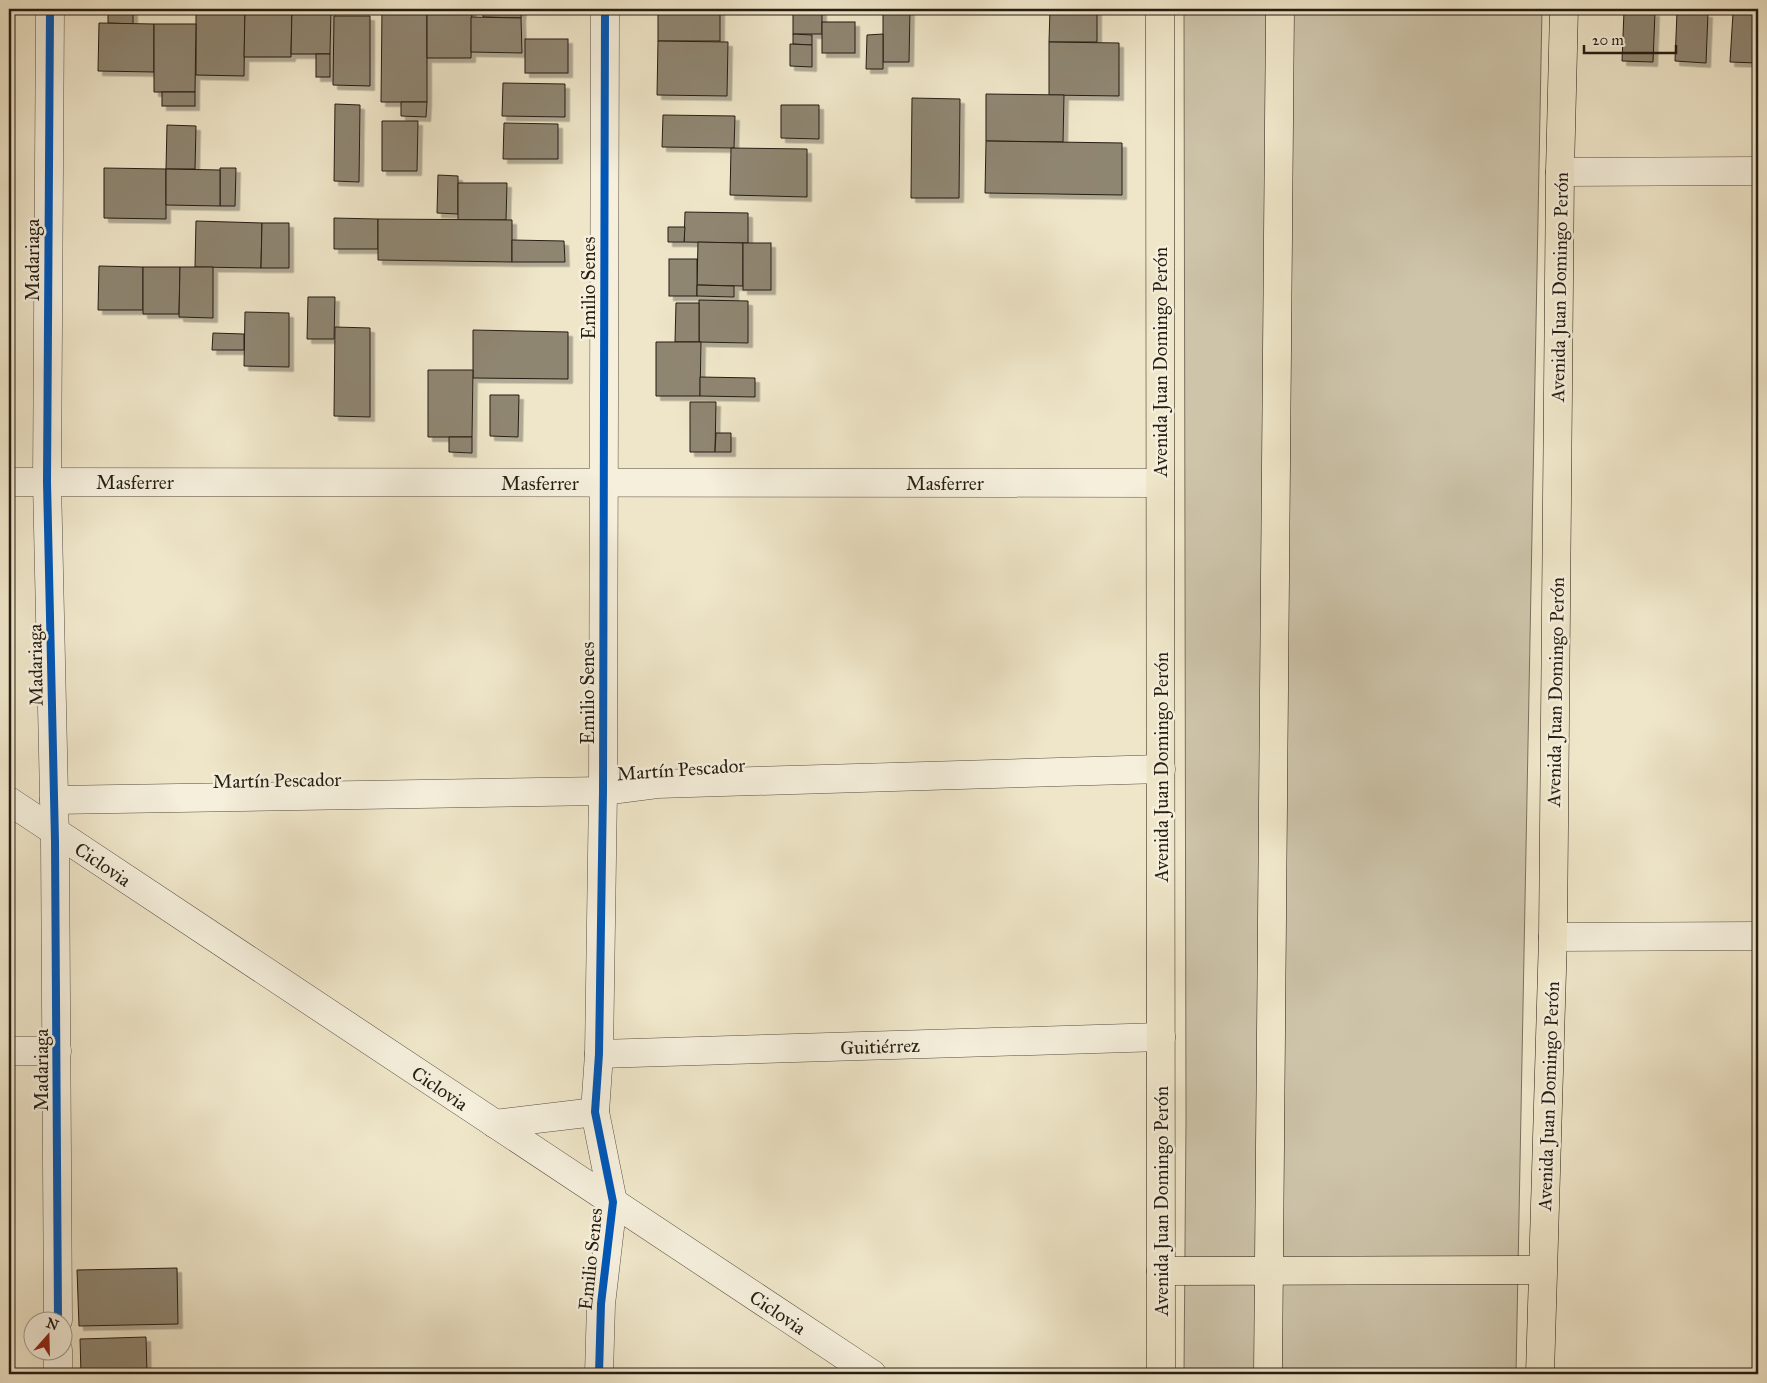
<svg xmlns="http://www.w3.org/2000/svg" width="1767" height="1383" font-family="'IM FELL Great Primer',serif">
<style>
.green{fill:#cdc4aa;stroke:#7a705e}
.building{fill:#8f8672;stroke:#261d13;filter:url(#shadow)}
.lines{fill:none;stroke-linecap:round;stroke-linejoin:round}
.minor-casing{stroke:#584f40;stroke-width:29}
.major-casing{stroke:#261d13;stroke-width:29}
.minor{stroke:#f5efdc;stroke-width:28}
.major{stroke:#efe6c9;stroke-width:28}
.cycleway-casing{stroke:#f5efdc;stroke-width:11}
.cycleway{stroke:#0057b8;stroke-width:8}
.labels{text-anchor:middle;stroke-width:5;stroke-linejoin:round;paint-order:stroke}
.street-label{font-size:19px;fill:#261d13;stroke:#f5efdc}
</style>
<defs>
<filter id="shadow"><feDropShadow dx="4.5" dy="4.5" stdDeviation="0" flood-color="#0004"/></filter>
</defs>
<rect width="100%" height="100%" fill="#efe6c9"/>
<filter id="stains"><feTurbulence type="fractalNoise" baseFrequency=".004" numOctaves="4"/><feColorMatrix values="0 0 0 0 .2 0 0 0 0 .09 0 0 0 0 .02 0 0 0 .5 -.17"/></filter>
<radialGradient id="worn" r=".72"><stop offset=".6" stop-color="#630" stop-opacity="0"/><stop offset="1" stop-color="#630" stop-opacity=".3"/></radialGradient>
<!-- green -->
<polygon class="green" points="1184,9 1542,9 1516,1374 1184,1374 1186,1120"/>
<!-- building -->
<g class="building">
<polygon points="108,9 133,9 133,24 108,23"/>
<polygon points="196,9 245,9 244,76 196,75"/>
<polygon points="245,9 292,9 291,57 244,57"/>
<polygon points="292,9 331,9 330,54 291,54"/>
<polygon points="382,9 427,9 427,102 381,102"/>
<polygon points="427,9 472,9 471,58 427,58"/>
<polygon points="483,9 522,9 521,18 483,17"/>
<rect x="658" y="9" width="62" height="32"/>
<rect x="793" y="9" width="29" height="25"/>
<polygon points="883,9 910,9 909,62 883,62"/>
<polygon points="1050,9 1097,9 1097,42 1049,42"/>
<polygon points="1624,11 1655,12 1653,62 1622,61"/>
<polygon points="1677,12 1708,13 1706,63 1675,61"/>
<polygon points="1733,13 1758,14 1758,63 1730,62"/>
<polygon points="334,16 370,16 370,86 333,85"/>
<polygon points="471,17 521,18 522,53 471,52"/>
<rect x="822" y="22" width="33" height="31"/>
<polygon points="99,23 154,24 154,72 98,71"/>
<polygon points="154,24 196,24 195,92 154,92"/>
<polygon points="793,34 812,35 812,45 793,44"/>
<polygon points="883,34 883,69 866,69 867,35"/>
<rect x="525" y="39" width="43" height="34"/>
<polygon points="658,41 728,42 727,96 657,95"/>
<polygon points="1049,42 1119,43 1119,96 1049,95"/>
<polygon points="790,44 812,45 812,67 790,66"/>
<rect x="316" y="54" width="14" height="23"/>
<polygon points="503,83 565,84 565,117 502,116"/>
<rect x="162" y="92" width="33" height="14"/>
<polygon points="986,94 1064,95 1063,142 986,141"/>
<polygon points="912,98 960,99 959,198 911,198"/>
<polygon points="401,102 427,102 426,117 401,116"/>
<polygon points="335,104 360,105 359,182 334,181"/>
<polygon points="781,105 819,105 819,139 781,138"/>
<polygon points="663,115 735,116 734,148 662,147"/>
<polygon points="382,121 418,121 417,171 382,171"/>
<polygon points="504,123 558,124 558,159 503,159"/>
<polygon points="167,125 196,126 195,169 166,169"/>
<polygon points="986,141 1122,143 1122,195 985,193"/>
<polygon points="731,148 807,149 807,197 730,195"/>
<polygon points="104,168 166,169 166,219 104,218"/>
<polygon points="220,168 236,168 235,206 220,206"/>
<polygon points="166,169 220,170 220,206 166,205"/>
<polygon points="438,175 458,176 458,214 437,213"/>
<polygon points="458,183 507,183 506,220 458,220"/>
<polygon points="685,212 748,213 748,243 684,242"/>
<polygon points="334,218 378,219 378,249 334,249"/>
<polygon points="378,219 512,220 512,262 378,260"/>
<polygon points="196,221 262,223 261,268 195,267"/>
<polygon points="262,223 289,223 289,268 261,268"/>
<polygon points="668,227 685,227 684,242 668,242"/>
<polygon points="512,240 564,241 565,262 512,262"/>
<polygon points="698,242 743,243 743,286 697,285"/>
<rect x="743" y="243" width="28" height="47"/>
<rect x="669" y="259" width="28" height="37"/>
<polygon points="99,266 143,267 143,310 98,310"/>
<polygon points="143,267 180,267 179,314 143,314"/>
<polygon points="180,267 213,267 213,318 179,317"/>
<polygon points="697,285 734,286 734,297 697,296"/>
<polygon points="308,297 335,297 334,339 307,339"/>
<polygon points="699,300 748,301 748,343 699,342"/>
<polygon points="676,303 699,303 699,342 675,342"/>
<polygon points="245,312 289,313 289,367 244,366"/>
<polygon points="335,327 370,328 370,417 334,416"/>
<polygon points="473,330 568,332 568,379 473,378"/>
<polygon points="213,333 244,334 244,350 212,350"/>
<polygon points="656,342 701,342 700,396 656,396"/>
<polygon points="428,370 473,370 472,437 428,437"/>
<polygon points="700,377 755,378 755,397 700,396"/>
<polygon points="490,395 519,395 518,437 490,436"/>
<polygon points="690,402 716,402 715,452 690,452"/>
<polygon points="716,433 731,433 731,452 715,452"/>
<polygon points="449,437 472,437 472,453 449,452"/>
<polygon points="177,1268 178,1324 79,1326 77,1270"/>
<polygon points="146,1337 147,1374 81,1374 80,1339"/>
</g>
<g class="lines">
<defs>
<g id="minor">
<polyline points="50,9 47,482 55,841 58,1320"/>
<polyline points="1560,172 1758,171"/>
<polyline points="9,482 1160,483"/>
<polyline points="54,800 603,791 657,784 1161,769"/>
<polyline points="9,801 872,1374"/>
<polyline points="1553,937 1758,936"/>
<polyline points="9,1051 57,1051"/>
<polyline points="599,1054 1161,1037"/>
<polyline points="495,1124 595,1112"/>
<polyline points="58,1350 58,1374"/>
<polyline points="599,1374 601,1304 613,1202 595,1112 599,1054 603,791 605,9"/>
</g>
<g id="major">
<polyline points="1160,9 1161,1374"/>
<polyline points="1161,1271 1542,1270"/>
<polyline points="1268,1374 1280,9"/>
<polyline points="1540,1374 1553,937 1560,172 1564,9"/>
</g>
</defs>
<!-- minor casing -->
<use href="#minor" class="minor-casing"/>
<!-- major casing -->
<use href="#major" class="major-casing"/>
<!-- minor -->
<use href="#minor" class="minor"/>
<!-- major -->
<use href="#major" class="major"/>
<defs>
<g id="cycleway">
<polyline points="50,9 47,482 55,841 58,1320"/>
<polyline points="599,1374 601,1304 613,1202 595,1112 599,1054 603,791 605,9"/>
</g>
</defs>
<!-- cycleway casing -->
<use href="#cycleway" class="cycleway-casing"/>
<!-- cycleway -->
<use href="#cycleway" class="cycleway"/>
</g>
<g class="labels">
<!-- street labels -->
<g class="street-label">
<text transform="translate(32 260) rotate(-90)" y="7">Madariaga</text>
<text transform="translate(1559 287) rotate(-89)" y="7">Avenida Juan Domingo Perón</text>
<text transform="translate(588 288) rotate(-90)" y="7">Emilio Senes</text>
<text transform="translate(1160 362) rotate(-90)" y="7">Avenida Juan Domingo Perón</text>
<text x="135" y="489">Masferrer</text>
<text x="540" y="490">Masferrer</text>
<text x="945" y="490">Masferrer</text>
<text transform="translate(35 665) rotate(-91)" y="7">Madariaga</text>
<text transform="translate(1555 692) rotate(-89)" y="7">Avenida Juan Domingo Perón</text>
<text transform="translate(587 693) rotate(-90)" y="7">Emilio Senes</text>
<text transform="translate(1161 767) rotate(-90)" y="7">Avenida Juan Domingo Perón</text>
<text transform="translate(681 769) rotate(-4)" y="7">Martín Pescador</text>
<text transform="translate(277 780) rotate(-1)" y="7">Martín Pescador</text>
<text transform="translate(103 864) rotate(34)" y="7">Ciclovia</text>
<text transform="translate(880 1046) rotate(-2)" y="7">Guitiérrez</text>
<text transform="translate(41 1070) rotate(-90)" y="7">Madariaga</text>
<text transform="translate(440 1088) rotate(34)" y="7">Ciclovia</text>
<text transform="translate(1548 1096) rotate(-88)" y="7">Avenida Juan Domingo Perón</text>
<text transform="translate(1161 1201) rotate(-90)" y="7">Avenida Juan Domingo Perón</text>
<text transform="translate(590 1259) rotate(-84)" y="7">Emilio Senes</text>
<text transform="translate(778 1312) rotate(34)" y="7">Ciclovia</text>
</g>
</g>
<!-- margin -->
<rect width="1767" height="1383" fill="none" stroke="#efe6c9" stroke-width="30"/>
<rect x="10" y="10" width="1747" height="1363" fill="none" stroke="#261d13" stroke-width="2.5"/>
<rect x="15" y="15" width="1737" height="1353" fill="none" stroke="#261d13"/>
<!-- north arrow -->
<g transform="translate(48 1336) rotate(20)"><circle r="24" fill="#f5efdc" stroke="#a29b8c"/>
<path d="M0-4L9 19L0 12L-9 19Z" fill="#8f2418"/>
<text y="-8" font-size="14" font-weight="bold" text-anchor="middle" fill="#261d13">N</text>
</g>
<!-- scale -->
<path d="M1584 45v8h92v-8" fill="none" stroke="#261d13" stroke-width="2.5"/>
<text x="1592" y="45" font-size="15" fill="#261d13" stroke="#f5efdc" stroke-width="4" paint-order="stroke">20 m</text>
<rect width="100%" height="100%" filter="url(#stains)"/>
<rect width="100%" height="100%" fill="url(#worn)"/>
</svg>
